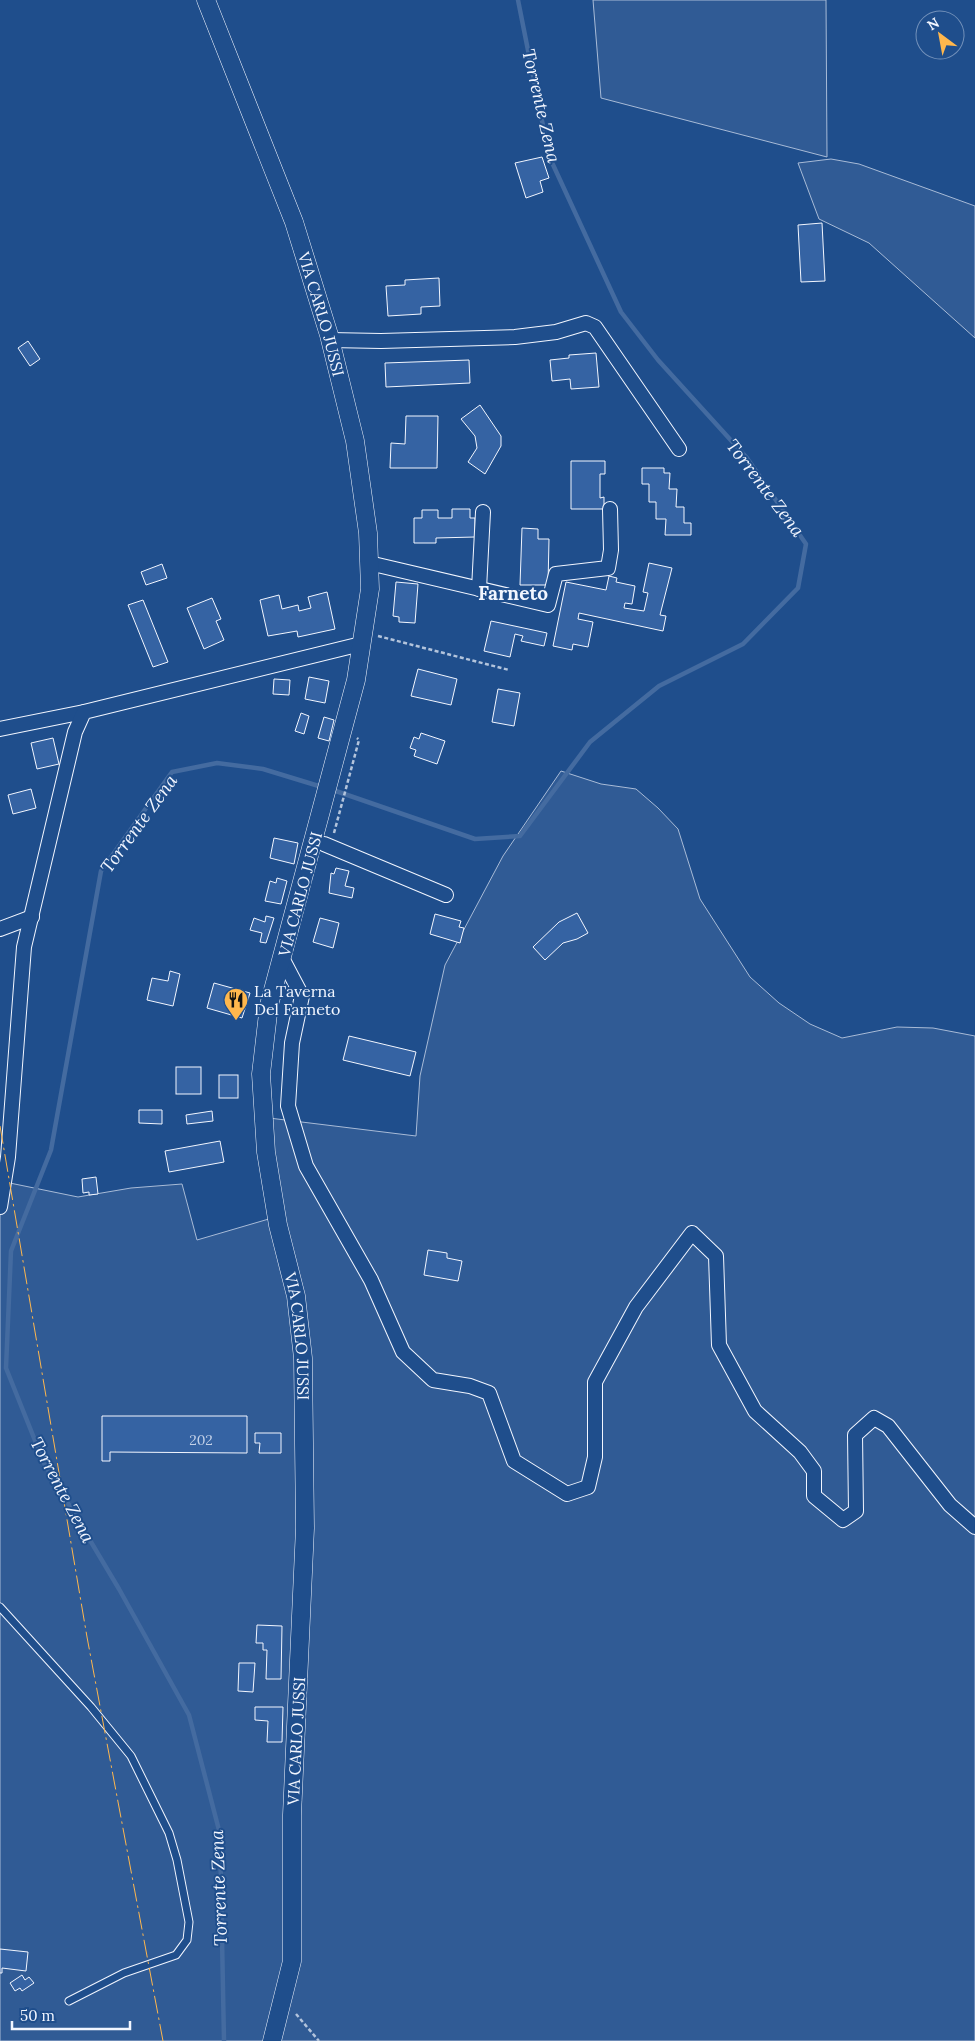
<svg xmlns="http://www.w3.org/2000/svg" width="975" height="2041" font-family="Lora,serif">
<style>
.green{fill:#305b95;stroke:#a8bbd7}
.lines{fill:none;stroke-linecap:round;stroke-linejoin:round}
.stream{stroke:#446ba0;stroke-width:4.5}
.building{fill:#3563a3;stroke:#f2f6ff}
.service-casing{stroke:#f2f6ff;stroke-width:9}
.minor-casing{stroke:#f2f6ff;stroke-width:16}
.tertiary-casing{stroke:#f2f6ff;stroke-width:19}
.path{stroke:#b3c4dc;stroke-width:2.5;stroke-dasharray:4 2.5;stroke-linecap:butt}
.service{stroke:#1f4e8c;stroke-width:7}
.minor{stroke:#1f4e8c;stroke-width:14}
.tertiary{stroke:#1f4e8c;stroke-width:18}
.power{stroke:#ffb74d;stroke-width:1;stroke-dasharray:18 4 2.5 4;stroke-linecap:butt}
.labels{text-anchor:middle;stroke-width:4;stroke-linejoin:round;paint-order:stroke}
.number-label{font-size:14px;fill:#c3d1e8}
.street-label{font-size:16px;fill:#f2f6ff;stroke:#1f4e8c}
.poi-label{font-size:16px;fill:#f2f6ff;stroke:#1f4e8c;text-anchor:start}
.water-label{font-size:18px;font-style:italic;fill:#f2f6ff;stroke:#1f4e8c}
.quarter-label{font-size:19px;font-weight:bold;fill:#f2f6ff;stroke:#1f4e8c}
</style>
<rect width="100%" height="100%" fill="#1f4e8c"/>
<!-- green -->
<g class="green">
<polygon points="593,0 826,0 827,157 601,98"/>
<polygon points="831,159 859,164 975,206 975,338 869,243 819,219 798,163"/>
<polygon points="561,771 601,784 636,789 658,808 678,829 700,899 750,977 779,1003 810,1024 842,1038 897,1027 933,1028 975,1036 975,2041 0,2041 0,1181 78,1197 131,1188 182,1184 197,1240 279,1216 269,1118 416,1136 420,1076 445,965 503,856"/>
</g>
<g class="lines">
<!-- stream -->
<g class="stream">
<polyline points="330,789 475,839 520,836 590,742 659,686 743,644 798,588 806,544 747,458 658,360 621,312 549,156 518,0"/>
<polyline points="224,2041 220,1834 189,1715 119,1589 44,1463 6,1368 11,1251 51,1150 101,871 172,772 217,763 263,769 322,787"/>
</g>
</g>
<!-- building -->
<g class="building">
<polygon points="542,157 549,178 540,181 543,192 526,198 515,163"/>
<polygon points="822,223 825,281 801,282 798,225"/>
<polygon points="439,278 440,306 421,307 421,314 388,316 386,286 405,285 405,280"/>
<polygon points="28,341 40,359 30,366 18,348"/>
<polygon points="596,353 599,387 571,389 570,379 552,381 550,360 569,358 569,355"/>
<polygon points="469,360 470,383 386,387 385,363"/>
<polygon points="480,405 501,436 501,446 485,474 468,462 477,448 475,436 461,419"/>
<polygon points="406,416 438,416 437,468 390,468 391,443 405,444"/>
<polygon points="571,461 605,461 605,474 600,474 600,498 604,497 604,509 571,509"/>
<polygon points="642,468 664,468 664,473 670,473 669,489 677,489 676,507 684,507 684,523 691,523 691,535 665,535 666,519 656,519 656,502 649,502 649,484 642,484"/>
<polygon points="452,509 470,509 470,518 475,518 475,537 436,538 436,543 414,543 414,518 422,518 422,510 438,510 438,518 452,518"/>
<polygon points="522,528 538,529 538,539 549,539 548,585 520,585"/>
<polygon points="649,563 672,568 660,615 666,616 663,631 579,613 578,619 593,622 588,647 573,644 572,650 553,646 566,582 606,590 609,576 617,578 616,582 635,586 632,604 625,603 624,608 644,611 648,593 643,592"/>
<polygon points="162,564 167,578 146,585 141,572"/>
<polygon points="396,582 418,584 415,623 399,622 399,617 393,616"/>
<polygon points="327,592 335,629 298,637 297,631 268,636 260,600 279,595 282,609 298,605 299,611 311,608 308,597"/>
<polygon points="212,598 221,619 216,621 224,640 204,649 187,608"/>
<polygon points="143,600 168,662 153,667 128,605"/>
<polygon points="491,621 547,633 544,646 521,641 523,636 515,634 510,657 484,651"/>
<polygon points="418,669 457,679 451,705 411,696"/>
<polygon points="309,677 329,681 325,703 305,699"/>
<polygon points="274,679 290,680 289,695 273,694"/>
<polygon points="498,689 520,693 514,726 492,722"/>
<polygon points="301,713 309,716 304,734 295,731"/>
<polygon points="324,717 334,720 329,741 318,738"/>
<polygon points="421,733 445,741 437,764 414,756 416,750 410,748 414,737 419,739"/>
<polygon points="53,738 59,764 37,769 31,743"/>
<polygon points="31,789 36,808 13,814 8,795"/>
<polygon points="274,838 298,843 294,864 270,858"/>
<polygon points="336,868 349,871 345,886 354,888 352,898 329,893 331,873 334,874"/>
<polygon points="277,878 287,881 281,904 265,901 270,881 276,883"/>
<polygon points="577,913 588,933 577,939 563,943 545,960 533,947 559,922"/>
<polygon points="435,914 461,921 459,927 464,928 460,943 430,934"/>
<polygon points="266,916 274,918 266,943 260,942 262,933 250,930 254,918 265,922"/>
<polygon points="320,918 339,923 333,948 313,942"/>
<polygon points="170,971 180,974 173,1006 147,1000 152,978 168,981"/>
<polygon points="214,983 250,993 242,1018 207,1008"/>
<polygon points="349,1036 416,1052 410,1076 343,1060"/>
<rect x="176" y="1067" width="25" height="27"/>
<rect x="219" y="1075" width="19" height="23"/>
<polygon points="139,1110 162,1110 162,1124 139,1123"/>
<polygon points="212,1111 213,1121 187,1124 186,1115"/>
<polygon points="220,1141 224,1162 169,1172 165,1151"/>
<polygon points="96,1177 98,1194 89,1195 89,1192 83,1193 82,1179"/>
<polygon points="428,1250 447,1253 447,1258 462,1261 458,1281 424,1275"/>
<polygon points="102,1416 247,1416 247,1453 110,1452 110,1461 102,1461"/>
<polygon points="255,1433 281,1433 281,1453 259,1453 260,1443 255,1443"/>
<polygon points="257,1625 282,1626 281,1679 266,1679 267,1650 263,1650 263,1643 256,1643"/>
<polygon points="239,1663 255,1663 253,1692 238,1691"/>
<polygon points="255,1707 283,1707 282,1742 267,1742 268,1721 255,1720"/>
<polygon points="0,1949 28,1952 26,1971 2,1968 2,1973 0,1973"/>
<polygon points="22,1975 25,1980 29,1977 34,1983 22,1991 20,1988 15,1991 10,1983"/>
</g>
<g class="lines">
<defs>
<polyline id="service" points="0,1607 91,1707 131,1756 169,1833 177,1860 189,1922 187,1940 176,1955 124,1973 69,2001"/>
<g id="minor">
<polyline points="330,340 381,341 515,337 556,332 586,323 595,327 679,449"/>
<polyline points="369,563 548,605 556,574 608,568 611,550 610,509"/>
<polyline points="479,589 483,512"/>
<polyline points="0,729 84,712"/>
<polyline points="324,844 446,895"/>
<polyline points="0,929 32,917"/>
<polyline points="282,958 302,996 292,1043 288,1106 306,1166 371,1280 403,1352 433,1380 470,1386 489,1393 514,1461 567,1494 588,1487 595,1457 595,1382 636,1307 692,1233 716,1256 719,1345 755,1411 800,1452 814,1471 814,1496 843,1520 856,1511 855,1435 874,1418 888,1426 950,1505 975,1527"/>
<polyline points="0,1207 8,1157 24,947 75,732 84,712 361,644"/>
</g>
<g id="tertiary">
<path id="s1" d="M206 0 294 222 329 335 355 441 368 533 370 589 356 680 269 1005 261 1074 266 1152 278 1225 296 1296 303 1358 305 1528 292 1815V1961L272 2041"/>
</g>
</defs>
<!-- service casing -->
<use href="#service" class="service-casing"/>
<!-- minor casing -->
<use href="#minor" class="minor-casing"/>
<!-- tertiary casing -->
<use href="#tertiary" class="tertiary-casing"/>
<!-- path -->
<g class="path">
<polyline points="378,636 509,670"/>
<polyline points="334,833 359,740 357,738"/>
<polyline points="296,2014 319,2041"/>
</g>
<!-- service -->
<use href="#service" class="service"/>
<!-- minor -->
<use href="#minor" class="minor"/>
<!-- tertiary -->
<use href="#tertiary" class="tertiary"/>
<!-- power -->
<polyline class="power" points="0,1126 87,1637 163,2041"/>
</g>
<!-- icons -->
<defs>
<symbol id="restaurant-pin" viewBox="-11 -11 22 30"><path d="M0 17L-7.5 6A9.5 9.5 0 1 1 7.5 6Z" fill="#ffb74d" stroke="#1f4e8c"/><path d="M-5-6h1v4h1v-4h1v4h1v-4h1v5L-1.5 .5V6h-2V.5L-5-1ZM5-6V6H3V1.5H1.5Q1.5-4 5-6Z" fill="#111"/></symbol>
</defs>
<g fill-rule="evenodd">
<use href="#restaurant-pin" x="222" y="986" width="28" height="38"/>
</g>
<g class="labels">
<!-- number labels -->
<g class="number-label">
<text x="201" y="1445">202</text>
</g>
<!-- street labels -->
<g class="street-label">
<text dy="6" stroke="none"><textPath href="#s1" startOffset="335">VIA CARLO JUSSI</textPath></text>
<text transform="translate(300 894) rotate(-75)" y="6">VIA CARLO JUSSI</text>
<text dy="6" stroke="none"><textPath href="#s1" startOffset="1379">VIA CARLO JUSSI</textPath></text>
<text transform="translate(296 1741) rotate(-87)" y="6">VIA CARLO JUSSI</text>
</g>
<!-- poi labels -->
<g class="poi-label">
<text x="254" y="997">La Taverna<tspan x="254" dy="18">Del Farneto</tspan></text>
</g>
<!-- water labels -->
<g class="water-label">
<text transform="translate(541 106) rotate(77)" y="6">Torrente Zena</text>
<text transform="translate(765 488) rotate(53)" y="6">Torrente Zena</text>
<text transform="translate(139 824) rotate(-54)" y="6">Torrente Zena</text>
<text transform="translate(62 1490) rotate(62)" y="6">Torrente Zena</text>
<text transform="translate(219 1888) rotate(-92)" y="6">Torrente Zena</text>
</g>
<!-- quarter labels -->
<g class="quarter-label">
<text x="513" y="600">Farneto</text>
</g>
</g>
<!-- north arrow -->
<g transform="translate(940 35) rotate(328)"><circle r="24" fill="#1f4e8c" stroke="#7391ba"/>
<path d="M0-4L9 19L0 12L-9 19Z" fill="#ffb74d"/>
<text y="-8" font-size="14" font-weight="bold" text-anchor="middle" fill="#f2f6ff">N</text>
</g>
<!-- scale -->
<path d="M12 2021v8h118v-8" fill="none" stroke="#f2f6ff" stroke-width="2.5"/>
<text x="20" y="2021" font-size="15" fill="#f2f6ff" stroke="#1f4e8c" stroke-width="4" paint-order="stroke">50 m</text>
</svg>
